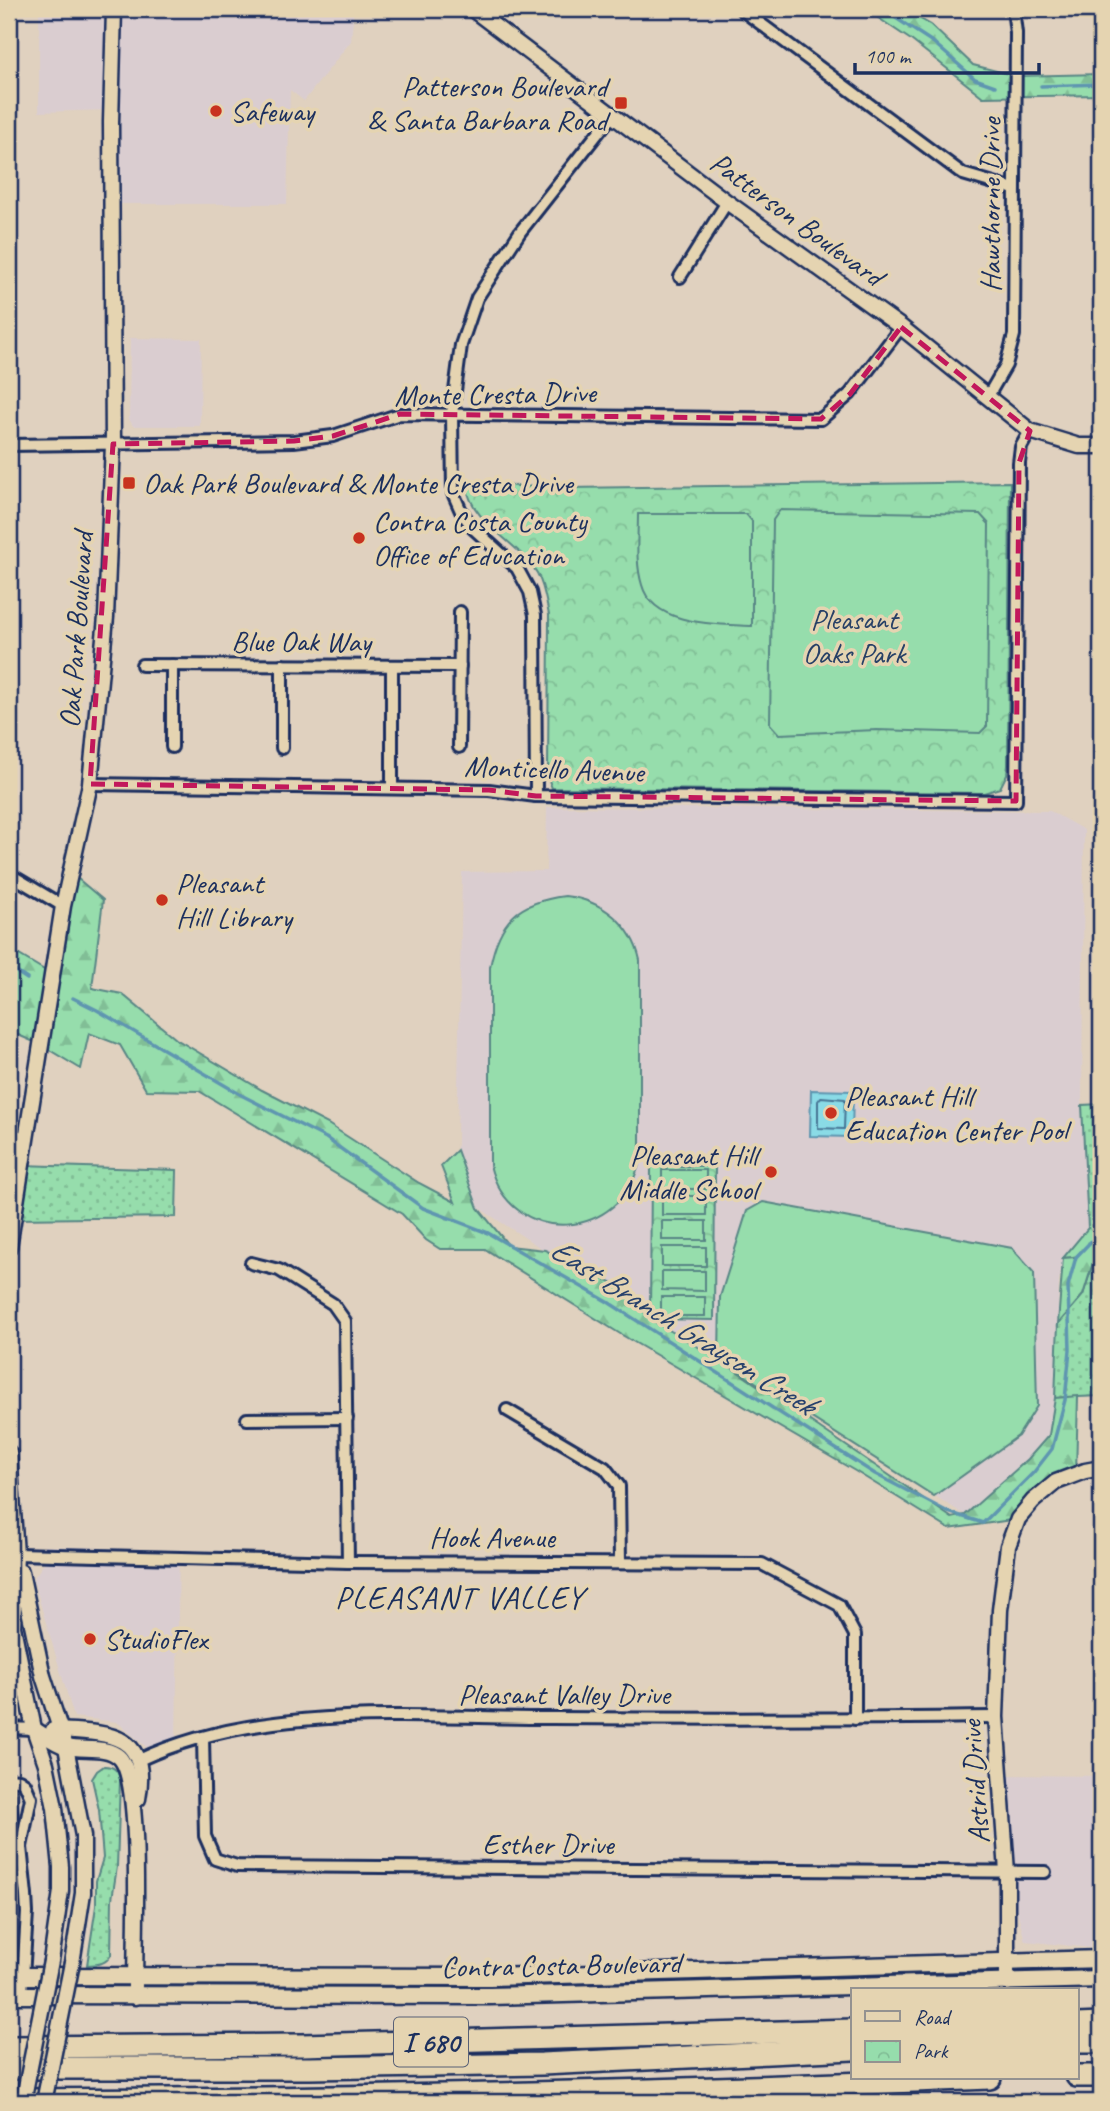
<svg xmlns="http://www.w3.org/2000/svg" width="1110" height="2111" font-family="Caveat,sans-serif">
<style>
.built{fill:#dacdd0}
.grass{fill:url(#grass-dots);stroke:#588685;stroke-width:2}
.forest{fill:url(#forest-firs);stroke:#588685;stroke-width:2}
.park{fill:url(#park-crowns);stroke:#588685;stroke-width:2}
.pitch{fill:#96ddac;stroke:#588685;stroke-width:2}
.water{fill:#8adbe6;stroke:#5e96b0;stroke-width:2}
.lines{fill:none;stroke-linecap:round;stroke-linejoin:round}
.shore{stroke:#477494;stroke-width:2}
.stream{stroke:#5e96b0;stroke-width:3.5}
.minor-casing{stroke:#1b2f5e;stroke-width:16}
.tertiary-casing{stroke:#1b2f5e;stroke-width:19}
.secondary-casing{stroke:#1b2f5e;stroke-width:21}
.motorway-casing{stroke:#1b2f5e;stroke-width:26}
.minor{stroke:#e5d4b1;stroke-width:10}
.tertiary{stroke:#e5d4b1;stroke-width:14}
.secondary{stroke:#e5d4b1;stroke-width:16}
.motorway{stroke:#e5d4b1;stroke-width:21}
.tertiary-bridge-casing{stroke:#1b2f5e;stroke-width:19;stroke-linecap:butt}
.tertiary-bridge{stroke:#e5d4b1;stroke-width:14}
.marked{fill:none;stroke:#c2185b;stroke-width:5;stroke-dasharray:14 9;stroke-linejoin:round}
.poi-dot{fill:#c8321e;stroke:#e5d4b1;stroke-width:2.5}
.labels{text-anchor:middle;stroke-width:7;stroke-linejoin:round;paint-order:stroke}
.shield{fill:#e5d4b1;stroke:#586077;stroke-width:2}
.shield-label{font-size:28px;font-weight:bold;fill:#1b2f5e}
.poi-label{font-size:30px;fill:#1b2f5e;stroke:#e5d4b1;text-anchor:start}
.street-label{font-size:30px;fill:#1b2f5e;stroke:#e5d4b1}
.park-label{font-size:30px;fill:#274066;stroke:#e5d4b1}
.water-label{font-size:32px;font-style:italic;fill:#26406c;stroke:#e5d4b1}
.neighbourhood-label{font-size:32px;letter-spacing:2px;fill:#1b2f5e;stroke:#e5d4b1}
</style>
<defs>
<pattern id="grass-dots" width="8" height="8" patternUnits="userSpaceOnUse" patternTransform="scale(1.75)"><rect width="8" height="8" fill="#96ddac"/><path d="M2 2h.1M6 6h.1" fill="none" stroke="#81be96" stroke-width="1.8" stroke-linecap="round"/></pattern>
<pattern id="forest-firs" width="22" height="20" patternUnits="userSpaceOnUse" patternTransform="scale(1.75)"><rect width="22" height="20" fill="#96ddac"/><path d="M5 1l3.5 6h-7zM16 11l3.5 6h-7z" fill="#81be96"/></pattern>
<pattern id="park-crowns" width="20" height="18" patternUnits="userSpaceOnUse" patternTransform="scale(1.75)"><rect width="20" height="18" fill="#96ddac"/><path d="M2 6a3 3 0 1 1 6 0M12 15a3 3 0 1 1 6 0" fill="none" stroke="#81be96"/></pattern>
</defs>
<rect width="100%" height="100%" fill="#e0d1bf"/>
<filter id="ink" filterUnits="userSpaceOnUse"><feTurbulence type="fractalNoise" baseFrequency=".0143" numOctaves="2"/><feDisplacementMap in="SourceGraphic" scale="14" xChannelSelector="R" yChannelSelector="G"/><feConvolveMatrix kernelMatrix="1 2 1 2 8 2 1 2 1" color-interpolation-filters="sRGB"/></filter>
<g filter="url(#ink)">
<!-- built -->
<g class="built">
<polygon points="39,9 354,9 351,41 304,101 290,90 287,204 111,204 112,110 39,112"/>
<polygon points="130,338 201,339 200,426 133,426 129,419"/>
<polygon points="547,807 1050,811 1084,830 1082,1105 1088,1229 1063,1258 1059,1281 1055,1398 1049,1435 1028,1459 965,1515 719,1359 650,1319 456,1193 462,872 546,871"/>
<polygon points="45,1546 179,1551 176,1741 151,1751 117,1722 74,1717 33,1579 45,1562"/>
<polygon points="998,1775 1101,1776 1101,1949 1025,1941 1007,1872"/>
<polygon points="9,1790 21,1847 23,1976 9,1976"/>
</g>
<!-- grass -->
<g class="grass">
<polygon points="1101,1104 1101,1231 1076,1257 1063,1258 1088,1228 1082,1105"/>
<polygon points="9,1133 25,1138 22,1165 177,1170 176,1217 13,1219 9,1212"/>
<polygon points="1096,1255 1101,1256 1101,1396 1055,1398 1058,1324 1083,1295"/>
<path d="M104 1766C114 1766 119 1771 120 1780L117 1867 112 1899 111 1955C105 1965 97 1964 87 1965L96 1906V1881L103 1858 99 1810 92 1779 97 1771Z"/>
</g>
<!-- forest -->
<g class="forest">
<polygon points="865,9 903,9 931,25 973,65 1016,76 1101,74 1101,95 983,97 911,40"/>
<polygon points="71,873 103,900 92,988 122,994 176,1039 262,1090 328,1124 419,1183 455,1202 441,1166 457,1150 478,1208 509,1246 545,1250 626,1289 650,1319 719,1359 952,1518 965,1515 1028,1459 1049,1435 1055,1398 1078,1396 1076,1474 1018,1519 949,1529 855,1471 622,1335 485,1249 440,1249 426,1240 402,1214 199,1091 146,1090 120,1045 89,1033 81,1069 41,1045 9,1031 9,949 51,974"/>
<polygon points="1101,1231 1101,1256 1095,1256 1083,1295 1058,1324 1063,1258 1076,1257"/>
</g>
<!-- park -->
<g class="park">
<path d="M1010 482 1008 765 1007 774 1000 788 984 793 552 788 548 778 549 615C546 601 544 585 537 573 517 540 471 524 466 484L567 488Z"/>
<polygon points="651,1166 715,1166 714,1320 650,1319"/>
</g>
<!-- pitch -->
<g class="pitch">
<polygon points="780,510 980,514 989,524 987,726 980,733 877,730 779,734 770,724 773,520"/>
<path d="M638 514H746L752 521V626C718 624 653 626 642 585 635 562 638 538 638 514Z"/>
<path d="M565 896C602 900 632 924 640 960V1159C624 1241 511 1250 490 1165V967C499 920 518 902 565 896Z"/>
<rect x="662" y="1170" width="44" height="19"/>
<rect x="662" y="1196" width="44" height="19"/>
<polygon points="763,1202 1012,1248 1034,1273 1037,1406 1018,1436 934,1496 719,1359 720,1297 747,1211"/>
<rect x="662" y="1221" width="44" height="19"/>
<rect x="662" y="1247" width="44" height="19"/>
<polygon points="662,1271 705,1271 705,1291 662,1290"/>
<rect x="661" y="1297" width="44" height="19"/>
</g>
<!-- water -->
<polygon class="water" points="811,1090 853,1091 852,1137 810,1136"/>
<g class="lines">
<!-- shore -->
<polygon class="shore" points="821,1097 845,1099 844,1129 818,1128 818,1101"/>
<!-- stream -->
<g class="stream">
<polyline points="882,9 934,43 975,79 995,86"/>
<polyline points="1041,86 1101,84"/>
<polyline points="9,967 27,979"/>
<polyline points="73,998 97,1010 243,1096 326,1138 423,1208 488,1233 608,1302 875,1474 948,1512 983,1523 1034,1472 1052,1449 1065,1400 1070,1350 1068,1286 1076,1257 1101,1231"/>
</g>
<defs>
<g id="minor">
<polyline points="741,9 963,174 1014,189"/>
<polyline points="680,277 727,202"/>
<polyline points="988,396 1006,365 1014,335 1016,33 1013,9"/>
<polyline points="9,445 294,441 333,436 400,414 821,419 850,394 901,327"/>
<polyline points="142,665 460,666"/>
<polyline points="282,665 282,748"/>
<polyline points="172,747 172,665"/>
<polyline points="459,747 460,612"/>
<polyline points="90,784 489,790 536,796 1016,801 1019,463 1021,447 1030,431"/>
<polyline points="392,788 392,666"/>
<polyline points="536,796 535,615 530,592 517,568 473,528 461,511 453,493 452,414 461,345 477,298 520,232 613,114"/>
<polyline points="9,874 63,906"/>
<polyline points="9,1133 25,1138"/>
<polyline points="251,1263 279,1270 333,1304 345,1321 348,1562"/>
<polyline points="507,1410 605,1468 619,1486 620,1562"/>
<polyline points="247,1419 347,1418"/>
<polyline points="16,1554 348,1562 762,1564 839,1605 855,1635 855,1719"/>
<polyline points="9,1693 12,1640"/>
<polyline points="9,1728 34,1729"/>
<polyline points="203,1737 205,1836 215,1859 237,1866 1045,1872"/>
<path d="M139 1760C262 1702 418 1718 551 1718 699 1719 847 1719 996 1717"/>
<polyline points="9,1779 19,1780 25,1784 31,1798 21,1847"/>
<polyline points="9,1790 13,1833 21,1847 26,1895 27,1913 22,1993"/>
</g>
<g id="tertiary">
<polyline points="472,9 727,202 901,327 1030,431 1079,446 1101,446"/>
<polyline points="9,1247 63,906 90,784 106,617 113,444 111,122 114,9"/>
<polyline points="9,1453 16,1554 13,1627 34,1729 46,1764 55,1808 61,1867 61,1891 51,1961"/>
<polyline points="21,1572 43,1676 66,1747 83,1836 83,1893 72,1963"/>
<path d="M34 1729C44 1735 56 1744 67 1747 83 1751 106 1745 119 1757 144 1779 134 1955 135 1997"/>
<path d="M53 1730C105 1733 151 1730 138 1799"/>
<polyline points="1007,1983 1007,1872 996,1717 1000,1610 1008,1546 1018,1519 1033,1501 1056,1482 1085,1471 1101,1468"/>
</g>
<g id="secondary">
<polyline points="9,1976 489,1977 1101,1959"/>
<polyline points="9,1995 490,1996 1101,1979"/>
</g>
<g id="motorway">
<polyline points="1077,2025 1101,2024"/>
<polyline points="1077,2042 1101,2042"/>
<polyline points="9,2047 302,2045 853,2030"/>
<polyline points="9,2068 310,2068 542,2064 853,2049"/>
<polyline points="1077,2076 1101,2076"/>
<path d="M9 2100C336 2099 663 2092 990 2078"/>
</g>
</defs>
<!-- minor casing -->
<use href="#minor" class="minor-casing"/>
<!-- tertiary casing -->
<use href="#tertiary" class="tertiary-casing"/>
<!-- secondary casing -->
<use href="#secondary" class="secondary-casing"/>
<!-- motorway casing -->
<use href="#motorway" class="motorway-casing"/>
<!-- minor -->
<use href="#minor" class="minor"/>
<!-- tertiary -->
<use href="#tertiary" class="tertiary"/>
<!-- secondary -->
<use href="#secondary" class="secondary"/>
<!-- motorway -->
<use href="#motorway" class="motorway"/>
<defs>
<g id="tertiary-bridge">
<polyline points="23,2102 51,1961"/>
<polyline points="44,2102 72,1963"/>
</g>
</defs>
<!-- tertiary-bridge casing -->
<use href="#tertiary-bridge" class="tertiary-bridge-casing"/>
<!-- tertiary-bridge -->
<use href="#tertiary-bridge" class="tertiary-bridge"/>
</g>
</g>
<!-- marked area -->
<path class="marked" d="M901 327 1030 431 1019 463 1016 801 536 796 489 790 90 784 113 444 294 441 333 436 400 414 821 419 850 394Z"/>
<!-- markers -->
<g class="poi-dot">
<rect x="614" y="96" width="14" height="14" rx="3.5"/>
<circle cx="216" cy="111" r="7"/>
<rect x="122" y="476" width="14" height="14" rx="3.5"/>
<circle cx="359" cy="538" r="7"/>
<circle cx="162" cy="900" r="7"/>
<circle cx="831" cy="1113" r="7"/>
<circle cx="771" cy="1172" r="7"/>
<circle cx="90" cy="1639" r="7"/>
</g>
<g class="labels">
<!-- shield labels -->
<rect class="shield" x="394" y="2017.5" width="74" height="49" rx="5"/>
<g class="shield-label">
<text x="431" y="2052">I 680</text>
</g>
<!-- poi labels -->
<g class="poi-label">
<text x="607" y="96" text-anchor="end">Patterson Boulevard<tspan x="607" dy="34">&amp; Santa Barbara Road</tspan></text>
<text x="230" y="121">Safeway</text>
<text x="143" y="493">Oak Park Boulevard &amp; Monte Cresta Drive</text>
<text x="373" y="531">Contra Costa County<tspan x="373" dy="34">Office of Education</tspan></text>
<text x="176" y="893">Pleasant<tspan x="176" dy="34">Hill Library</tspan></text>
<text x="845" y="1106">Pleasant Hill<tspan x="845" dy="34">Education Center Pool</tspan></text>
<text x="757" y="1165" text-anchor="end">Pleasant Hill<tspan x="757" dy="34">Middle School</tspan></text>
<text x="104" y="1649">StudioFlex</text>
</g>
<!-- street labels -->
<g class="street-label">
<text transform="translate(990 205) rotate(-90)" y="10">Hawthorne Drive</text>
<text transform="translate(797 219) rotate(36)" y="10">Patterson Boulevard</text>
<text transform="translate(495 394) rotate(-1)" y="10">Monte Cresta Drive</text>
<text transform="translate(76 630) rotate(-86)" y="10">Oak Park Boulevard</text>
<text x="301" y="651">Blue Oak Way</text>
<text transform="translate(554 769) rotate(2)" y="10">Monticello Avenue</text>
<text x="492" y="1547">Hook Avenue</text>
<text x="564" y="1704">Pleasant Valley Drive</text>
<text transform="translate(975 1782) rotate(-94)" y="10">Astrid Drive</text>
<text x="548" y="1854">Esther Drive</text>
<text transform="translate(561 1965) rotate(-1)" y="10">Contra Costa Boulevard</text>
</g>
<!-- park labels -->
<g class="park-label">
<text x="854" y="629">Pleasant<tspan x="854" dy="34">Oaks Park</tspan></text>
</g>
<!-- water labels -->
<g class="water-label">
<text transform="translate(683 1326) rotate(32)" y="11">East Branch Grayson Creek</text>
</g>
<!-- neighbourhood labels -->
<g class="neighbourhood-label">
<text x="460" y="1608">PLEASANT VALLEY</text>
</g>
</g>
<!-- margin -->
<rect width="1110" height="2111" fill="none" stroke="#e5d4b1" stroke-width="35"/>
<rect x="18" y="18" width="1075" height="2076" fill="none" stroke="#1b2f5e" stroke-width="2.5" filter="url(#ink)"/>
<!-- legend -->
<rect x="851" y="1988" width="228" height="91" fill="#e5d4b1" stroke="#949290" stroke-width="2"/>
<rect x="865" y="2011" width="35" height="10" fill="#e5d4b1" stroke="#949290" stroke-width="2"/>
<text x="914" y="2024" font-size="21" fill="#1b2f5e">Road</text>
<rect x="865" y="2041" width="35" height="21" fill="url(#park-crowns)" stroke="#949290" stroke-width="2"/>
<text x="914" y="2058" font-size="21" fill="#1b2f5e">Park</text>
<!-- scale -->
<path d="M855 63v10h184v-10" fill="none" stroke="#1b2f5e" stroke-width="3.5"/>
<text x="865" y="63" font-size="21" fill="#1b2f5e" stroke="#e5d4b1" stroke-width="5" paint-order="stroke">100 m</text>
</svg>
